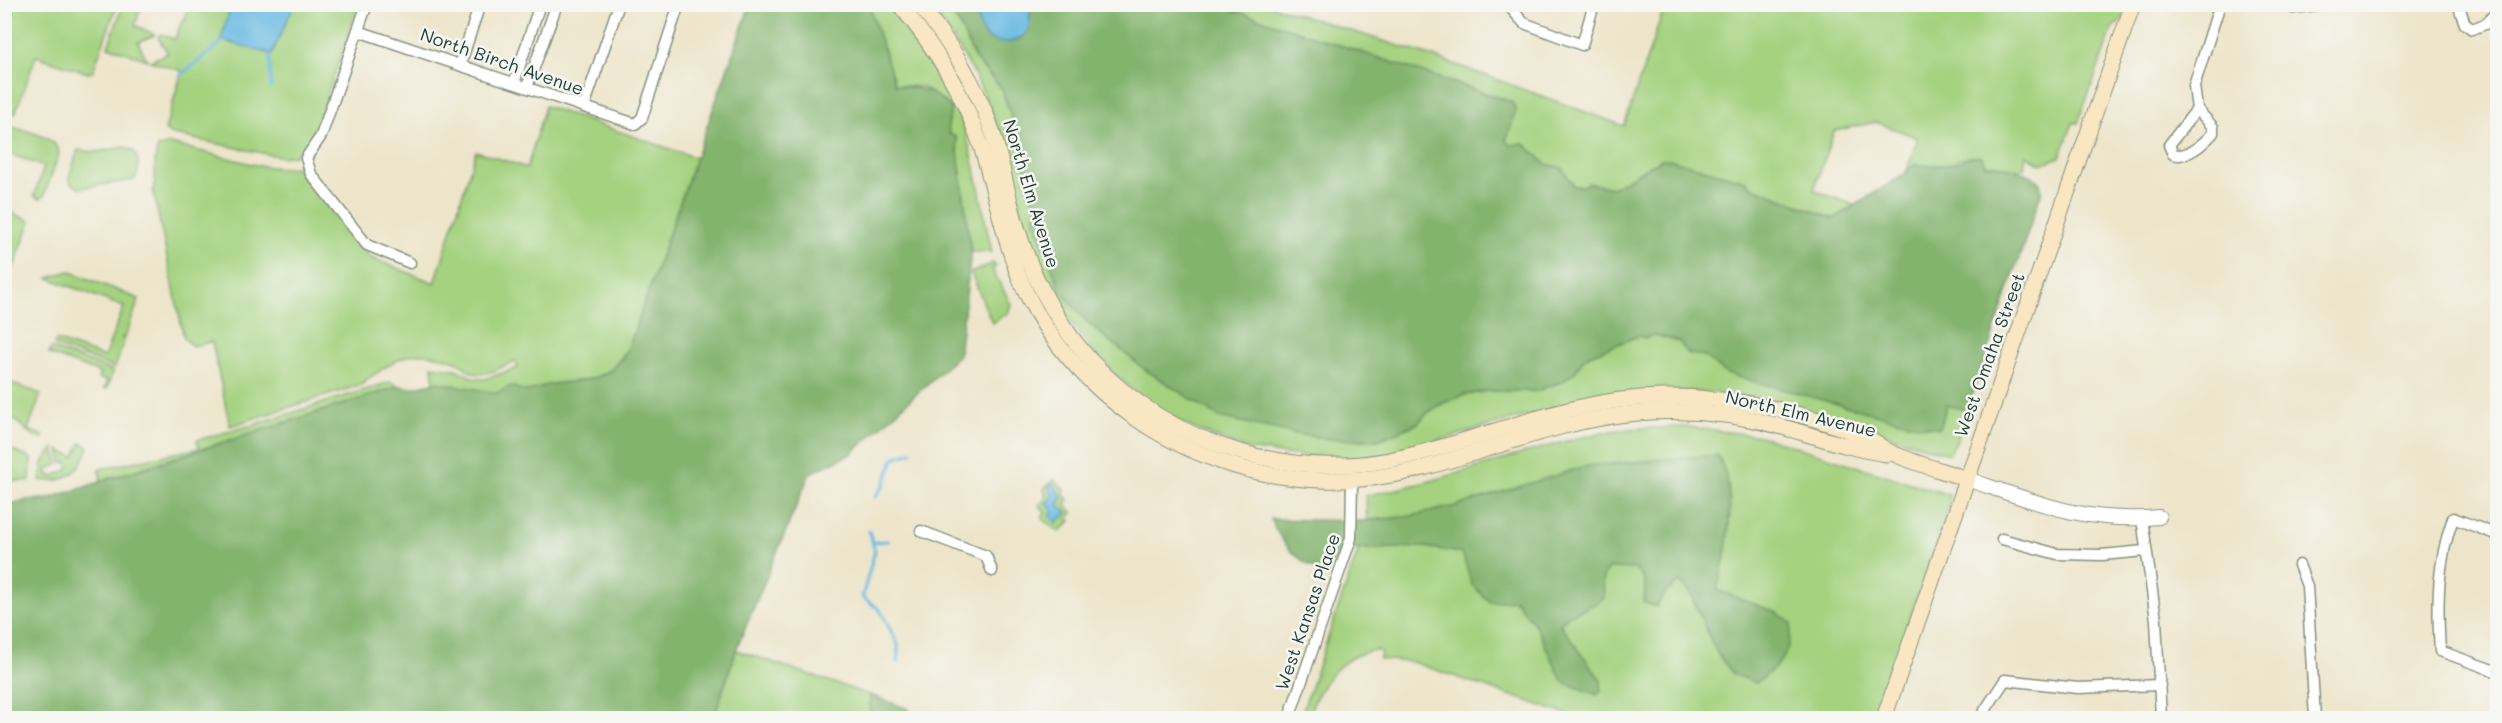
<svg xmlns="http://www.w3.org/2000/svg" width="2502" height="723" font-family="Mali,sans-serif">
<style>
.green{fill:#a4d27f;stroke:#62885a;stroke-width:1.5}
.forest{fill:#83b46e;stroke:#517851;stroke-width:1.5}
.water{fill:#68b9e3;stroke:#447b8c;stroke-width:1.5}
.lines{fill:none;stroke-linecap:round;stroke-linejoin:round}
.stream{stroke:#68b9e3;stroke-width:3}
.minor-casing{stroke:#86917f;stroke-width:13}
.tertiary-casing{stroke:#86917f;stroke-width:16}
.secondary-casing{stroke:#86917f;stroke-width:17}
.minor{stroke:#fff;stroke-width:10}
.tertiary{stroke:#fff;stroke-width:14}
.secondary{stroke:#f9e7c3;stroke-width:15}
.labels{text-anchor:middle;stroke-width:5;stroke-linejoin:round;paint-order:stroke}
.street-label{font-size:18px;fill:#1f3d34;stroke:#f6f6f2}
</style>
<rect width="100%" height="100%" fill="#f6f6f2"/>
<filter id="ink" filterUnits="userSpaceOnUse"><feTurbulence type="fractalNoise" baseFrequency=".0167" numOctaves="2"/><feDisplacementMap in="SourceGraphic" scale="12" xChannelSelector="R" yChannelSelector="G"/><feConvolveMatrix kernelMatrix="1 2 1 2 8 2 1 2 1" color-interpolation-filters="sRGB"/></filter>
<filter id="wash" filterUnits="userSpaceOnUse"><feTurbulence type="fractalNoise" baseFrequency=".008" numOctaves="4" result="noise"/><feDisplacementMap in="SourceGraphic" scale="24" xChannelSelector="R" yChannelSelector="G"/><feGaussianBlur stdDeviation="1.35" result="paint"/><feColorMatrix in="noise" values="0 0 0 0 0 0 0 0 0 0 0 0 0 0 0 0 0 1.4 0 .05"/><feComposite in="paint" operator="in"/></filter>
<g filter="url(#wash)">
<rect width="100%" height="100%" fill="#ede5ca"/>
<!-- green -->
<g class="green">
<polygon points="2127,4 2122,21 2113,27 2078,123 2073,123 2060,157 2041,164 2026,155 2024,168 2014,170 1960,158 1952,165 1914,165 1906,173 1918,138 1876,122 1834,131 1814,190 1854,205 1834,219 1753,187 1745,181 1661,159 1613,188 1588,183 1583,186 1574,186 1562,168 1546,164 1526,145 1511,145 1506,141 1512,102 1218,5 1270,5 1443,60 1624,126 1665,5"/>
<polygon points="4,5 5,4 117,5 93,71 88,73 36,56 15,114 5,109"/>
<polygon points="123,5 138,5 141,7 135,25 155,35 138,42 147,60 108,46"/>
<polygon points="187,5 358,5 311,143 294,155 282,157 170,134 165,130 182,71 150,61 168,53 158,37 161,34 175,39 182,20 185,21"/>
<path d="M869 5H887C918 42 947 79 963 125 977 165 982 210 992 252H971L956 137 949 134 948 125 951 107 922 87 895 85Z"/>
<path d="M929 5H945L959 24 975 59 1002 89 1017 135 1029 192 1034 198 1086 321 1144 369 1171 385 1297 434 1331 439 1378 440 1418 423 1427 413 1443 403 1464 395 1489 391H1536L1563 381 1575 372 1581 362 1589 355 1638 336 1646 338 1654 335 1680 342 1686 353 1704 356 1727 374 1793 391 1947 404 1967 410 1958 438 1949 454C1823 416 1726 373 1591 398L1386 455 1338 459 1271 453 1269 450C1253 455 1224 440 1208 434 1131 406 1068 334 1036 260 1028 243 1023 221 1020 205 1020 203 1017 197 1016 193 1012 177 1008 161 1003 145 990 97 959 43 929 5Z"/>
<path d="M545 106 696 158 628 349 611 370 585 382 551 384 536 390 497 393 434 382 432 366 456 369 473 378 484 379 518 368 516 361C505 365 494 373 481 374 468 374 464 364 453 360 419 350 407 351 377 373 371 377 367 377 363 384L230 426 212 342 192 346 184 338 153 190C158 177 152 160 158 147L171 144 256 165 279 168 302 167 300 172 369 257 435 283 476 151 527 168Z"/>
<path d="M4 125C20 130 58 135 59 154L44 196 40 199 34 196 44 167 5 152Z"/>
<path d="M125 147 134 151C139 160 141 172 134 180L80 188 71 183 69 177 78 150 96 152Z"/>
<polygon points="5,210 31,221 14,266 5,271"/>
<polygon points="993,263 996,267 992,269 1011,304 1008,313 992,323 971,273"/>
<polygon points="69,271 139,299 125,338 122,337 124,341 115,368 54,345 56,340 104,357 124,307 48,278"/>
<polygon points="51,348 113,371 107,389 104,388 107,381 98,378 100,373 49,354"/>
<polygon points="390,382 400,386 101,481 99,469 199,448 197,440 253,425"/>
<polygon points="11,383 41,394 28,430 44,436 42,439 34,437 5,411 5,400"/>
<path d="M1687 427 1761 436 1949 495 1950 503 1875 718H1577L1412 662 1379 659 1381 653 1377 650C1338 655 1320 685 1307 718H1300L1367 525 1366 495C1446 482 1521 450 1600 433 1629 427 1658 428 1687 427Z"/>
<path d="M81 443 89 447C81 470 66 485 40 480L43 462 54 448 59 464 46 470 51 477 69 469 67 462 62 463 59 450 74 457Z"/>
<polygon points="5,447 31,458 30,481 5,481"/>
<polygon points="1054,479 1065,491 1063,494 1069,500 1065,504 1073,513 1068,518 1071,521 1060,532 1042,519 1045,512 1039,505 1046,498 1044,489"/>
<polygon points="736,650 870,695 870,718 714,718"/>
</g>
<!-- forest -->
<g class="forest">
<path d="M750 5H869L895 85C921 89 930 88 951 108L948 124 949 134 956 137 971 252 959 355 851 454 810 473 736 650 714 718H5V505L27 500 47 499 400 386 410 388 437 382 497 393 511 386C516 387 520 390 524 391 534 392 543 385 552 384 586 379 609 384 628 349Z"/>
<path d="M945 5H1218L1512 102 1516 110 1506 141 1511 145 1523 143 1546 164 1562 168 1574 186H1583L1587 183 1613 188 1662 159 1672 160 1746 181 1753 187 1834 219 1906 173 1914 165C1925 165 1938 166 1949 165 1962 163 1964 154 1982 157L1985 165C2001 163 2027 172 2039 181L2042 191 1967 410 1947 405 1939 428 1908 423 1727 374 1704 356C1690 354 1687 355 1680 342L1654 335 1646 338 1638 336 1589 355 1581 362 1575 372 1563 381 1536 391H1489L1464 395 1443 403 1427 413 1418 423 1378 440 1331 439 1297 434 1219 417 1144 369 1086 321 1061 291 1034 221 1037 205 1029 192 1017 135 1002 89 975 59 959 24Z"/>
<path d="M1717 455C1740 490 1727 552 1717 590L1778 613 1791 623C1791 655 1781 665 1756 683L1733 674 1717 653 1688 589 1679 582 1666 592 1656 607 1643 602C1646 587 1648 580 1635 569L1608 568 1603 577 1604 598C1591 609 1569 611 1560 624L1601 680V691L1597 695 1563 682 1535 625 1515 600 1490 602 1472 585 1462 553 1424 547 1345 550 1323 573C1296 559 1283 547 1271 519L1361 521 1411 516 1456 506 1586 466Z"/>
<polygon points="870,695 908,709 905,718 870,718"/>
</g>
<!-- water -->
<g class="water">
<polygon points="228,5 294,5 272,54 221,40 229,12"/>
<path d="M977 5H1029C1031 13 1031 25 1026 33 1017 45 990 46 983 33 978 25 978 14 977 5Z"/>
<polygon points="1053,483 1063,499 1058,504 1067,513 1056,523 1049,515 1053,511 1046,503 1053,496 1049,487"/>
</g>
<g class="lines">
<!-- stream -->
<g class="stream">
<polyline points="270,56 271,88"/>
<polyline points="180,76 223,41"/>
<polyline points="875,497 884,485 894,458 912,452"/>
<polyline points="869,531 875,551 862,597 880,610 898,644 898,662"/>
<polyline points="875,542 888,541"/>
</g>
</g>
</g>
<g filter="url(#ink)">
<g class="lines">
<defs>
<g id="minor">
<polyline points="367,4 321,136 306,158 311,174 367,245 410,263"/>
<polyline points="1507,4 1524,23 1582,45 1594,4"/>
<polyline points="2281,4 2293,8 2323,4"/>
<polyline points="2458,4 2465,24 2472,29 2485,24 2498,11"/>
<polyline points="358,31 635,124 642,118 679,4"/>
<polyline points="460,65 480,4"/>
<polyline points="514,83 540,4"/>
<polyline points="527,87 557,4"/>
<polyline points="584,107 619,4"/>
<path d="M2197 109 2169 145 2173 154C2187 159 2204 143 2213 133V127L2197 109 2194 86 2220 4"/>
<polyline points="2142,518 2156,620 2161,718"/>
<polyline points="921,531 986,556 992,571"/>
<path d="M2498 535 2453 518C2437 564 2437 603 2440 651L2498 672"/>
<polyline points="2002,539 2057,554 2102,555 2145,551"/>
<polyline points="2299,565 2307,586 2315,718"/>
<polyline points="1289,718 1351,538 1352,480"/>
<polyline points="1980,718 2005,680 2078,688 2160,685"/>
</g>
<path id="tertiary" d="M1967 479C2035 502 2085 524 2159 517"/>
<g id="secondary">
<path d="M899 4C935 47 964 93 981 146 1005 222 1007 279 1059 346 1145 456 1288 505 1423 468 1494 449 1564 419 1638 413 1686 409 1736 414 1783 427 1818 437 1851 449 1887 454"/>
<path d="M919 4C949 41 974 80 990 125 1001 156 1006 189 1015 221 1030 273 1055 321 1091 361 1171 446 1294 484 1408 456 1492 436 1573 398 1661 397 1728 396 1800 410 1862 436 1875 441 1885 451 1897 455 1920 465 1944 471 1967 479"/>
<polyline points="1884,718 2133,4"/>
</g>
</defs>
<!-- minor casing -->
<use href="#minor" class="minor-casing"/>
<!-- tertiary casing -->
<use href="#tertiary" class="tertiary-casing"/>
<!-- secondary casing -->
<use href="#secondary" class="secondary-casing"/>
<!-- minor -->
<use href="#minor" class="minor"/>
<!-- tertiary -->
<use href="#tertiary" class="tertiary"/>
<!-- secondary -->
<use href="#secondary" class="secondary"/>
</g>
</g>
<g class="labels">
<!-- street labels -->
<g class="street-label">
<text transform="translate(502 62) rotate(19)" y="6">North Birch Avenue</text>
<text transform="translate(1031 194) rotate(73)" y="6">North Elm Avenue</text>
<text transform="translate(1990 355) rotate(-70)" y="6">West Omaha Street</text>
<text transform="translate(1801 414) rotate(13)" y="6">North Elm Avenue</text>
<text transform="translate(1308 612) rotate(-71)" y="6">West Kansas Place</text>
</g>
</g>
<!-- margin -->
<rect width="2502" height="723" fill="none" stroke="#f6f6f2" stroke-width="24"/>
</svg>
